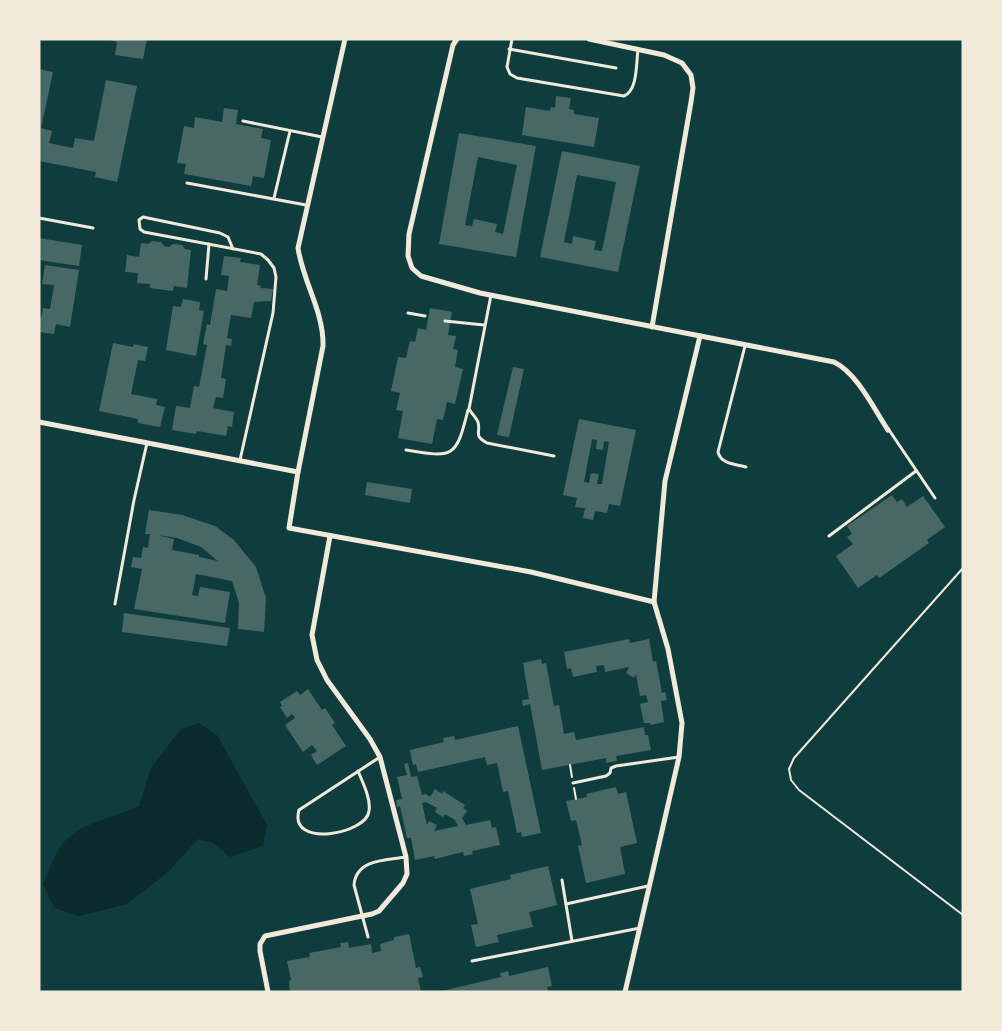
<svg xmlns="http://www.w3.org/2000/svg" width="1002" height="1031" font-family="Montserrat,sans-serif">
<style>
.water{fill:#0a2a2b}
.building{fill:#486865;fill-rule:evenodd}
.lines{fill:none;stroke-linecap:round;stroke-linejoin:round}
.path{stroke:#f1e9da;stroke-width:2}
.service{stroke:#f1e9da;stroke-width:3}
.minor{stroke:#f1e9da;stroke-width:5}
</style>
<rect width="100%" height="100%" fill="#0f3d3e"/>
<!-- water -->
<path class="water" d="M199 723 217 735 267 825 263 846 230 857 213 843 198 839 168 872 127 904 79 916 54 908 43 884C48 873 56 851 64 842 84 821 114 818 139 806L151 768 181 729Z"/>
<!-- building -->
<g class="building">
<polygon points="107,39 147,39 143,59 115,55 117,42"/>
<polygon points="39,69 53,72 41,128 52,131 49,143 73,148 75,138 94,141 106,80 137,86 117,182 95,177 96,172 39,161"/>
<polygon points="556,96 571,98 569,109 574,110 574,114 599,118 594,147 522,135 526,107 550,111 551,107 555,108"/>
<polygon points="224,108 238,110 236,124 263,129 261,138 271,140 264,178 253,176 251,186 184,174 186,164 177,163 184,126 194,128 195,117 222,122"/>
<path d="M459 133 536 146 516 257 439 244ZM478 157 517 165 503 234 495 232 497 224 474 219 472 226 465 225Z"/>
<path d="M562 151 640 166 618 272 540 257ZM577 175 616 182 602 251 594 250 596 241 573 236 572 244 564 242Z"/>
<polygon points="39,238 82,245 79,266 39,260"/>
<polygon points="152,241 161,242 164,246 169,247 173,244 182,245 185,249 191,250 187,288 174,286 173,291 150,288 150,284 137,283 138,273 125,272 127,255 139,257 141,243 148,244"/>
<polygon points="224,256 241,258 240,262 260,265 257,285 261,286 260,288 273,289 271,301 254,302 251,318 231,315 227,338 232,339 231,346 226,345 221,378 226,379 223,398 216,397 213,408 234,412 232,427 228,426 226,436 197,431 196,434 172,430 176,406 190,408 194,386 199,387 207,345 203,344 207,324 210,325 216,289 227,291 229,276 221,275"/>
<polygon points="45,265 79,270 70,327 56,324 54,334 39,332 39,318 41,318 43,308 50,309 54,285 42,284"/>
<polygon points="183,299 200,302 199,310 204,311 196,356 166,350 173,306 181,307"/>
<polygon points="430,308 452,312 448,335 456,336 453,349 458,350 455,367 463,369 455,404 447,402 443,420 437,419 432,444 398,438 403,411 396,410 400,393 391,391 398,357 406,358 410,341 415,342 418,328 426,330"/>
<polygon points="113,343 133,347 134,344 148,347 145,361 138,360 131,394 157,399 156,405 165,407 160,427 138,423 138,419 99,411"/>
<polygon points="513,367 524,369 509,437 497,435"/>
<path d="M579 419 636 430 620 506 609 504 607 513 595 511 593 520 583 518 585 508 575 507 577 498 563 495ZM592 439 597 440 596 449 603 450 604 441 609 442 602 484H597L599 474 591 473 589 483 584 482Z"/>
<polygon points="367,482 412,489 410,503 365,495"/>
<polygon points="892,495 897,502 902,499 907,507 923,496 945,527 927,540 929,543 879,578 877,575 858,588 836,556 853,544 847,537 852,534 847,526"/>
<path d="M149 510 182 515 215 526 234 540 256 567 266 598 264 632 238 629 239 603 232 581 196 574 192 595 198 596 200 587 230 592 225 623 134 609 142 569 131 567 133 557 141 558 143 547 148 548 150 534H145ZM157 535 177 538 201 547 218 561 199 557V555L172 550 174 539Z"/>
<polygon points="124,613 230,628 227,646 122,632"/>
<polygon points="629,639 630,643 649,639 653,662 656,661 662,693 665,692 667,700 661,701 664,722 651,725 650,723 644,723 640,704 648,702 646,695 640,696 636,674 634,678 626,673 629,667 605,672 604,665 596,666 597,672 573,677 571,668 567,669 564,652"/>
<polygon points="541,659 542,664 546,663 554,706 559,705 564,734 574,732 576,740 644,727 645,735 648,735 651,750 616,756 617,761 606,763 606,758 542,770 530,704 523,706 522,700 529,699 523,663"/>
<polygon points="308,689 322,710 325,708 335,723 332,725 346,746 317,765 311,755 317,751 312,745 303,752 285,725 295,718 292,714 287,718 280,707 282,706 280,702 297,691 300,695"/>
<polygon points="518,726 541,833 522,837 521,832 517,833 508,791 503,792 497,763 487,765 485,757 418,772 416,764 413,765 410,750 444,742 443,738 454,736 455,740"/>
<path d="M408 763 411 777 417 776 422 795 426 794 430 797 435 789 442 794 443 791 465 805 463 808 467 811 462 818 466 825 490 820 492 828 496 827 500 845 472 851 473 854 464 856 463 852 435 859 434 856 415 860 411 838H407L400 806 397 807 396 800 402 799 397 777 407 775 404 764ZM426 802 437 808 435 812 443 817 445 814 455 820 458 826 434 831 437 825 429 821 427 825 422 803Z"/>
<polygon points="616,787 618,794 626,792 637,843 620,847 625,874 586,883 578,846 582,845 576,820 571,821 566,801 587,797 586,794"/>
<polygon points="548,866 557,905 529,912 533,927 497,935 499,942 476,947 471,925 478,924 470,889 511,879 510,875"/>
<polygon points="409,934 416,968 420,967 423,977 418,978 421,992 290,992 289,981 291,980 287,961 310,957 309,953 341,947 340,943 348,942 349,948 371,944 372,953 381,951 380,944 394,940 394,937"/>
<polygon points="548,967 552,986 547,987 549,992 438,992 501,977 500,973 508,971 509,976"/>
</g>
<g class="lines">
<!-- path -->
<g class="path">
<polyline points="963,568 794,758 789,769 791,780 799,790 963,915"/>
<polyline points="570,765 572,777"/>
<polyline points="574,788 576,799"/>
</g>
<!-- service -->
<g class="service">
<path d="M512 39 507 67 510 74 517 78 624 96C638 90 636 63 638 50"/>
<polyline points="509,49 616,68"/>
<polyline points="243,121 322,137"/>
<polyline points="187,183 306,205"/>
<polyline points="274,198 290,131"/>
<polyline points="39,218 93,228"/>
<polyline points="233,249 228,237 220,233 143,217 139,220 140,229 144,232 261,254 268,260 274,268 276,277 273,313 240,460"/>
<polyline points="206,279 209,244"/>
<path d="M491 295 469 409C471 413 476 417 478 422 481 434 473 435 487 443L554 456"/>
<polyline points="408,313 425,316"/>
<polyline points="445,321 484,325"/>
<path d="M745 346 718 452C721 464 734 464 746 467"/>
<polyline points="889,430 935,498"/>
<path d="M406 450C454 458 456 458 468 410"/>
<polyline points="829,536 916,471"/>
<polyline points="115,604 134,500 147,443"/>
<path d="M358 771C363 783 371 799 369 811 367 834 288 849 299 810L380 757"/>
<polyline points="573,783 606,776 610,773 611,768 616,766 679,757"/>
<polyline points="562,880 572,941"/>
<polyline points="566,904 648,886"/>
<path d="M368 937 354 885C356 859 386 860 406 857"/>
<polyline points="472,961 640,928"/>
</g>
<!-- minor -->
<g class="minor">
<path d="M457 39 453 45 409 234 408 256 412 268 421 276 480 293 834 362C857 373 874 409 888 430"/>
<polyline points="589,39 664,55 682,63 691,75 693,88 691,102 652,327"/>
<path d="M39 422 298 472 323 346C324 312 303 282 298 248L345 39"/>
<polyline points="298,472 289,528 531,572 654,602"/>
<polyline points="268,992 260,951 260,944 265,936 372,914 379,911 403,883 407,874 406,857 380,757 370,739 327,680 317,660 312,635 330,536"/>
<polyline points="625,992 679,757 682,723 668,649 654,602 665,481 700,336"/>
</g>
</g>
<!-- border -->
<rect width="1002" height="1031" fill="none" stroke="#f1e9da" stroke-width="81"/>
</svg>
